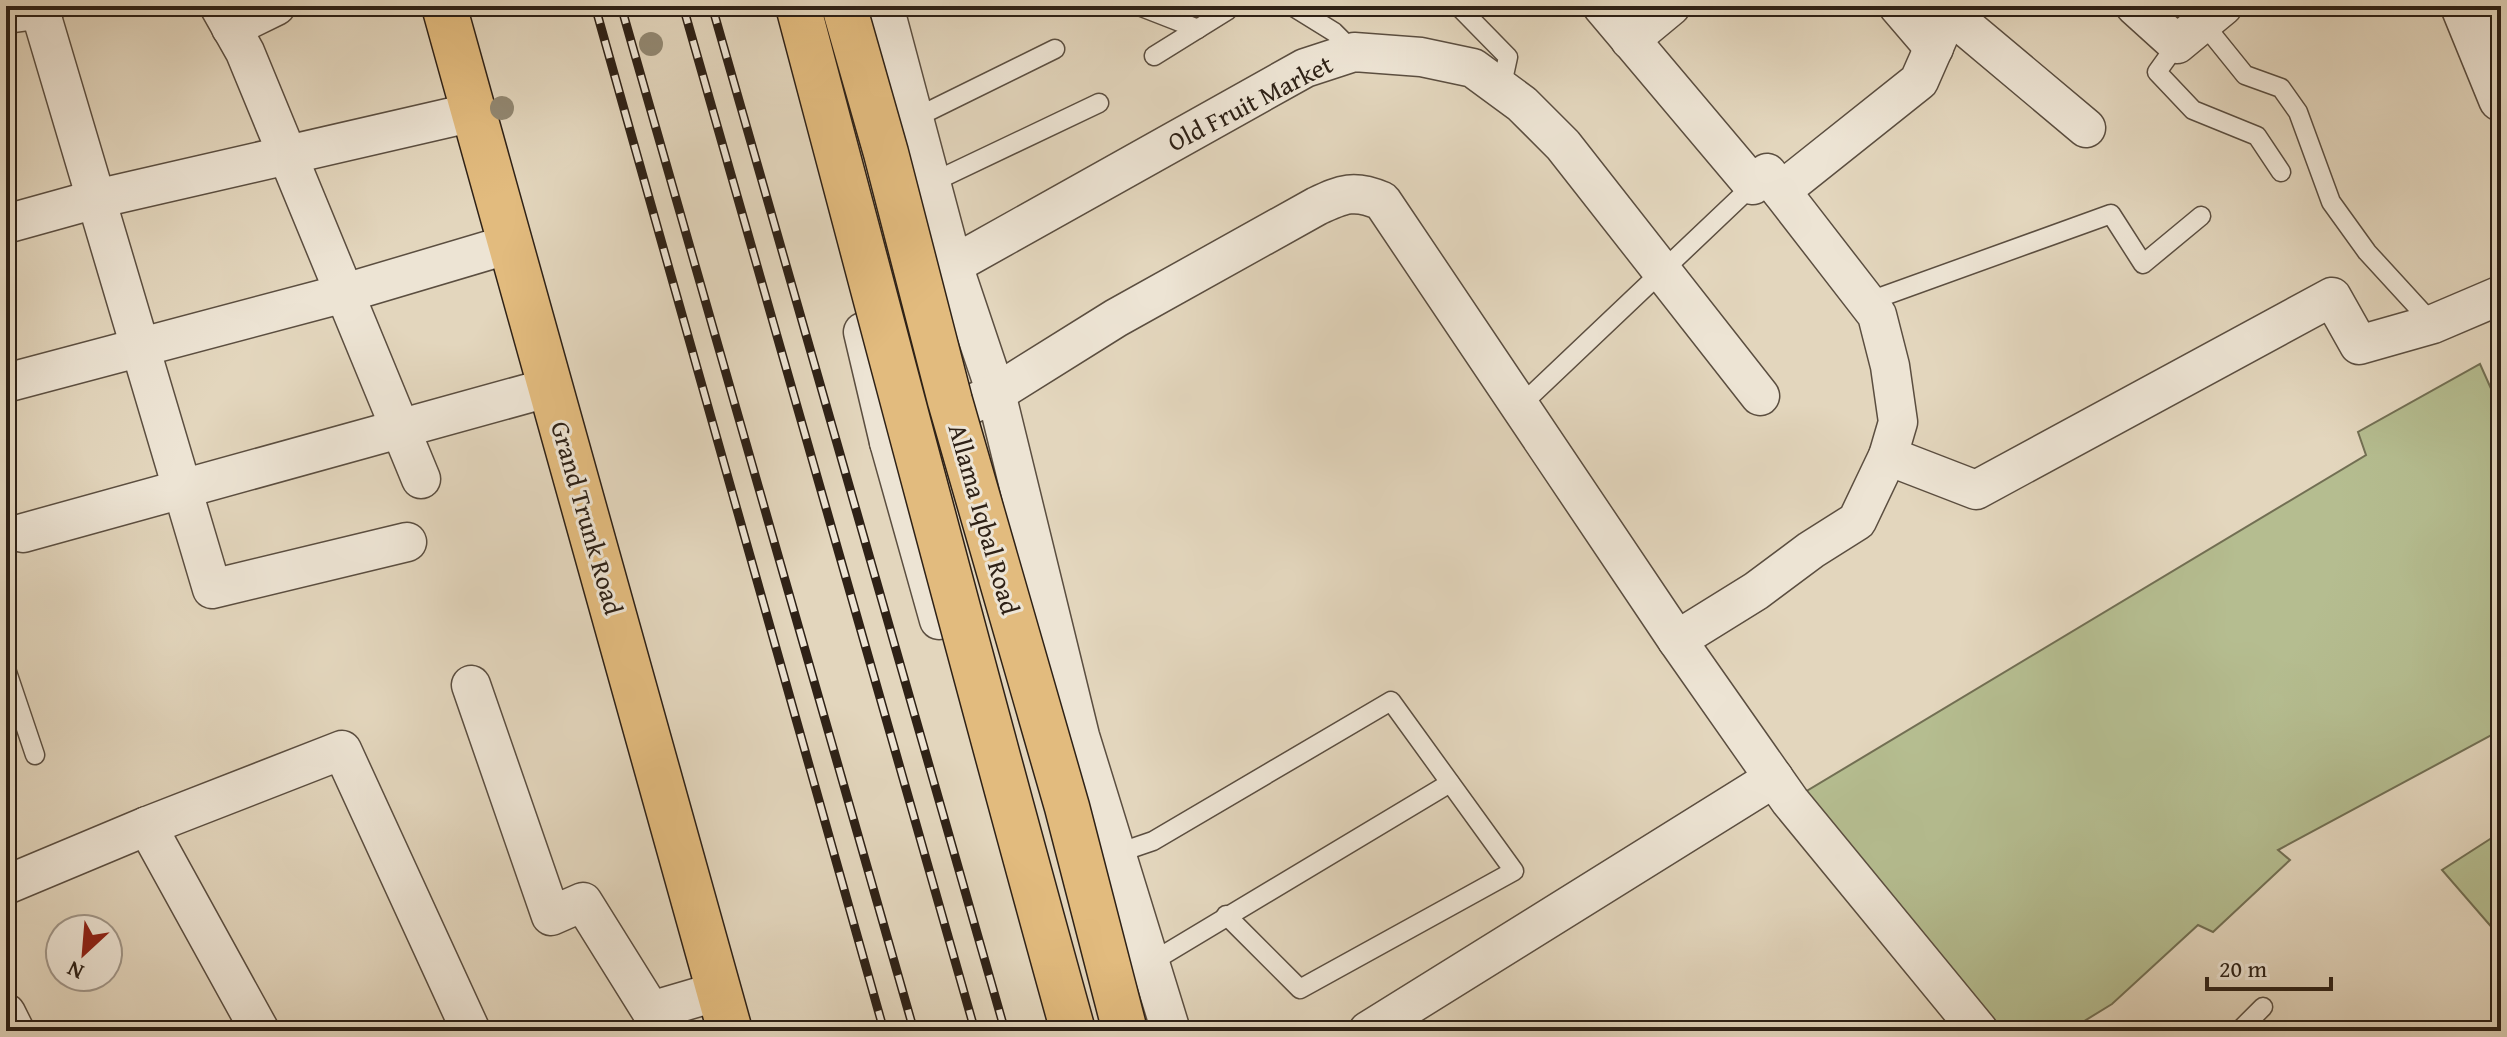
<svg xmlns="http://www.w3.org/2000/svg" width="2507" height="1037" font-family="'Gentium Book Plus',serif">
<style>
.green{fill:#b5bd90;stroke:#726f53;stroke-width:2}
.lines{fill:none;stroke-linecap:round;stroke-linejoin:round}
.service-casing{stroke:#5b4e40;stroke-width:21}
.minor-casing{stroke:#5b4e40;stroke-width:41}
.tertiary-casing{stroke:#5b4e40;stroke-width:47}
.primary-casing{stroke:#2e2116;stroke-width:47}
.service{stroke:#ede4d4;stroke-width:18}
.minor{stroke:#ede4d4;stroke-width:38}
.tertiary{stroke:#ede4d4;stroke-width:44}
.primary{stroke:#e2bb7e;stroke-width:44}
.rail-casing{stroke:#2e2116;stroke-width:9}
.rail{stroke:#ede4d4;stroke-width:6;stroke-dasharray:18;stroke-linecap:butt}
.primary-bridge-casing{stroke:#2e2116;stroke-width:47;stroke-linecap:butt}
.primary-bridge{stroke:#e2bb7e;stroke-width:44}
.tree{fill:#928872}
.labels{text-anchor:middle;stroke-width:6;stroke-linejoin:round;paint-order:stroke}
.street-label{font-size:26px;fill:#2e2116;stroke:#ede4d4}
</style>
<rect width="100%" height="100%" fill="#e3d6bd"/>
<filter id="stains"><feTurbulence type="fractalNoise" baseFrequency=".0025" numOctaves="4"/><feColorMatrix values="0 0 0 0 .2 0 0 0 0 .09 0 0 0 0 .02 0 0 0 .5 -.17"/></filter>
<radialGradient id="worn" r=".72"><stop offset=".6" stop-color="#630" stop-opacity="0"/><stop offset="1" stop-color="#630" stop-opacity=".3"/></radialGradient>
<!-- green -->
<g class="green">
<polygon points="2480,364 2501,411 2501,730 2278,850 2290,860 2213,932 2198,925 2112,1004 2068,1031 1979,1031 1790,801 2366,455 2358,432"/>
<polygon points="2501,832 2501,938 2442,870"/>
</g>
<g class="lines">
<defs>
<g id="service">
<polyline points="1139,6 1198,29"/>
<polyline points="1292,6 1334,32 1354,52"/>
<polyline points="1458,6 1508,57 1501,89"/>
<polyline points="2203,23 2245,75 2281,88 2298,112 2331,202 2367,252 2433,324"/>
<polyline points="2177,44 2157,72 2193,110 2257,136 2281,172"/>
<polyline points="1154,56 1228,10 1229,6"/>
<polyline points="913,119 1055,49"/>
<polyline points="931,183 1099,103"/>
<polyline points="1867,302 2111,214 2143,264 2201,216"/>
<polyline points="1520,406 1753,185"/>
<polyline points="6,669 35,755"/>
<polyline points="1115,854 1153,841 1391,701 1514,871 1300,989 1226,915"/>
<polyline points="1150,963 1450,783"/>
<polyline points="2239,1031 2263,1007"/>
</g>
<g id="minor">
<polyline points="219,6 245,52 421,479"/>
<polyline points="884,6 953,265 996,393 1080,736 1171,1031"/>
<polyline points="1602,6 1753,185 1767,173 1877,315 1890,366 1898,422 1888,456 1857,521 1811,550 1756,591 1677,640"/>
<polyline points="1898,6 1934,48"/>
<polyline points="2135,6 2177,44 2223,6"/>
<polyline points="39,7 212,589 407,542"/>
<polyline points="1949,13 2086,128"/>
<polyline points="231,28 276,6"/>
<polyline points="1630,40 1671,6"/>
<polyline points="1781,191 1919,81 1952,6"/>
<polyline points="6,224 96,199 474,112"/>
<polyline points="891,292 953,265 1305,68 1354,52 1421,57 1473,68 1522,104 1563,145 1760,396"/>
<polyline points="863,332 889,442 939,620"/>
<polyline points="6,383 345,293 510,244"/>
<path d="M889 442 996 393 1116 318 1317 206C1343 194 1354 189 1382 201L1677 640 1790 801 1979 1031"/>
<polyline points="1888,456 1976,490 2332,297 2359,345 2433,324 2501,295"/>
<polyline points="23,533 551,387"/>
<polyline points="471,685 551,916 583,902 651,1011 719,991"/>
<polyline points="147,826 260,1031"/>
<polyline points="6,885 147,826 342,750 471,1031"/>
<polyline points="6,1013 15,1031"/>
<polyline points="1368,1031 1774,778"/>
</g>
<g id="tertiary">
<polyline points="2463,6 2501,99"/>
<polyline points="6,11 43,6"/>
</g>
<polyline id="primary" points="444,6 730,1031"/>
</defs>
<!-- service casing -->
<use href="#service" class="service-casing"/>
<!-- minor casing -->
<use href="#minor" class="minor-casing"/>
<!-- tertiary casing -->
<use href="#tertiary" class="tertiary-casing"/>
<!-- primary casing -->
<use href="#primary" class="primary-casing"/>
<!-- service -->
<use href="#service" class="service"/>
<!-- minor -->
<use href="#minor" class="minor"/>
<!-- tertiary -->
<use href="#tertiary" class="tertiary"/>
<!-- primary -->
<use href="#primary" class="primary"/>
<defs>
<g id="rail">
<polyline points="595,6 884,1031"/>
<polyline points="621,6 914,1031"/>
<polyline points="683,6 975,1031"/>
<polyline points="712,6 1005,1031"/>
</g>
</defs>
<!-- rail casing -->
<use href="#rail" class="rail-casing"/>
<!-- rail -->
<use href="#rail" class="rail"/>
<defs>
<g id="primary-bridge">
<path d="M798 6C889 348 978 690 1073 1031"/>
<polyline points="844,6 886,153 950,401 1067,807 1125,1031"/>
</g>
</defs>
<!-- primary-bridge casing -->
<use href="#primary-bridge" class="primary-bridge-casing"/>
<!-- primary-bridge -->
<use href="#primary-bridge" class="primary-bridge"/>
</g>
<!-- trees -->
<g class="tree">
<circle cx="651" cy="44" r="12"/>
<circle cx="502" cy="108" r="12"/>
</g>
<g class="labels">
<!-- street labels -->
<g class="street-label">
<text transform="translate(1250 103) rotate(-27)" y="9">Old Fruit Market</text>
<text transform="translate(587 518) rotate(74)" y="9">Grand Trunk Road</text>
<text transform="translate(984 519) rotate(74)" y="9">Allama Iqbal Road</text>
</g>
</g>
<!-- margin -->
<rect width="2507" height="1037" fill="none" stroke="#e3d6bd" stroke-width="32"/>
<rect x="8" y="8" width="2491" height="1021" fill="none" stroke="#2e2116" stroke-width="4"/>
<rect x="16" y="16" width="2475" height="1005" fill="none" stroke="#2e2116" stroke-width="2"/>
<!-- north arrow -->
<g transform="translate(84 953) rotate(206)"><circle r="38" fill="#ede4d4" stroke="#a19688" stroke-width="2"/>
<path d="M0-6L14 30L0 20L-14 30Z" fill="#8f2418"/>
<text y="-12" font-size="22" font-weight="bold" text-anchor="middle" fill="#2e2116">N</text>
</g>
<!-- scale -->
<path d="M2207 977v12h124v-12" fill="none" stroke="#2e2116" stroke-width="4"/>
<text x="2219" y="977" font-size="24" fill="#2e2116" stroke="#ede4d4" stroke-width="6" paint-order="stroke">20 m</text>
<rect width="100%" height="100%" filter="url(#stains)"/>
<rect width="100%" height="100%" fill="url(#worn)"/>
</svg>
